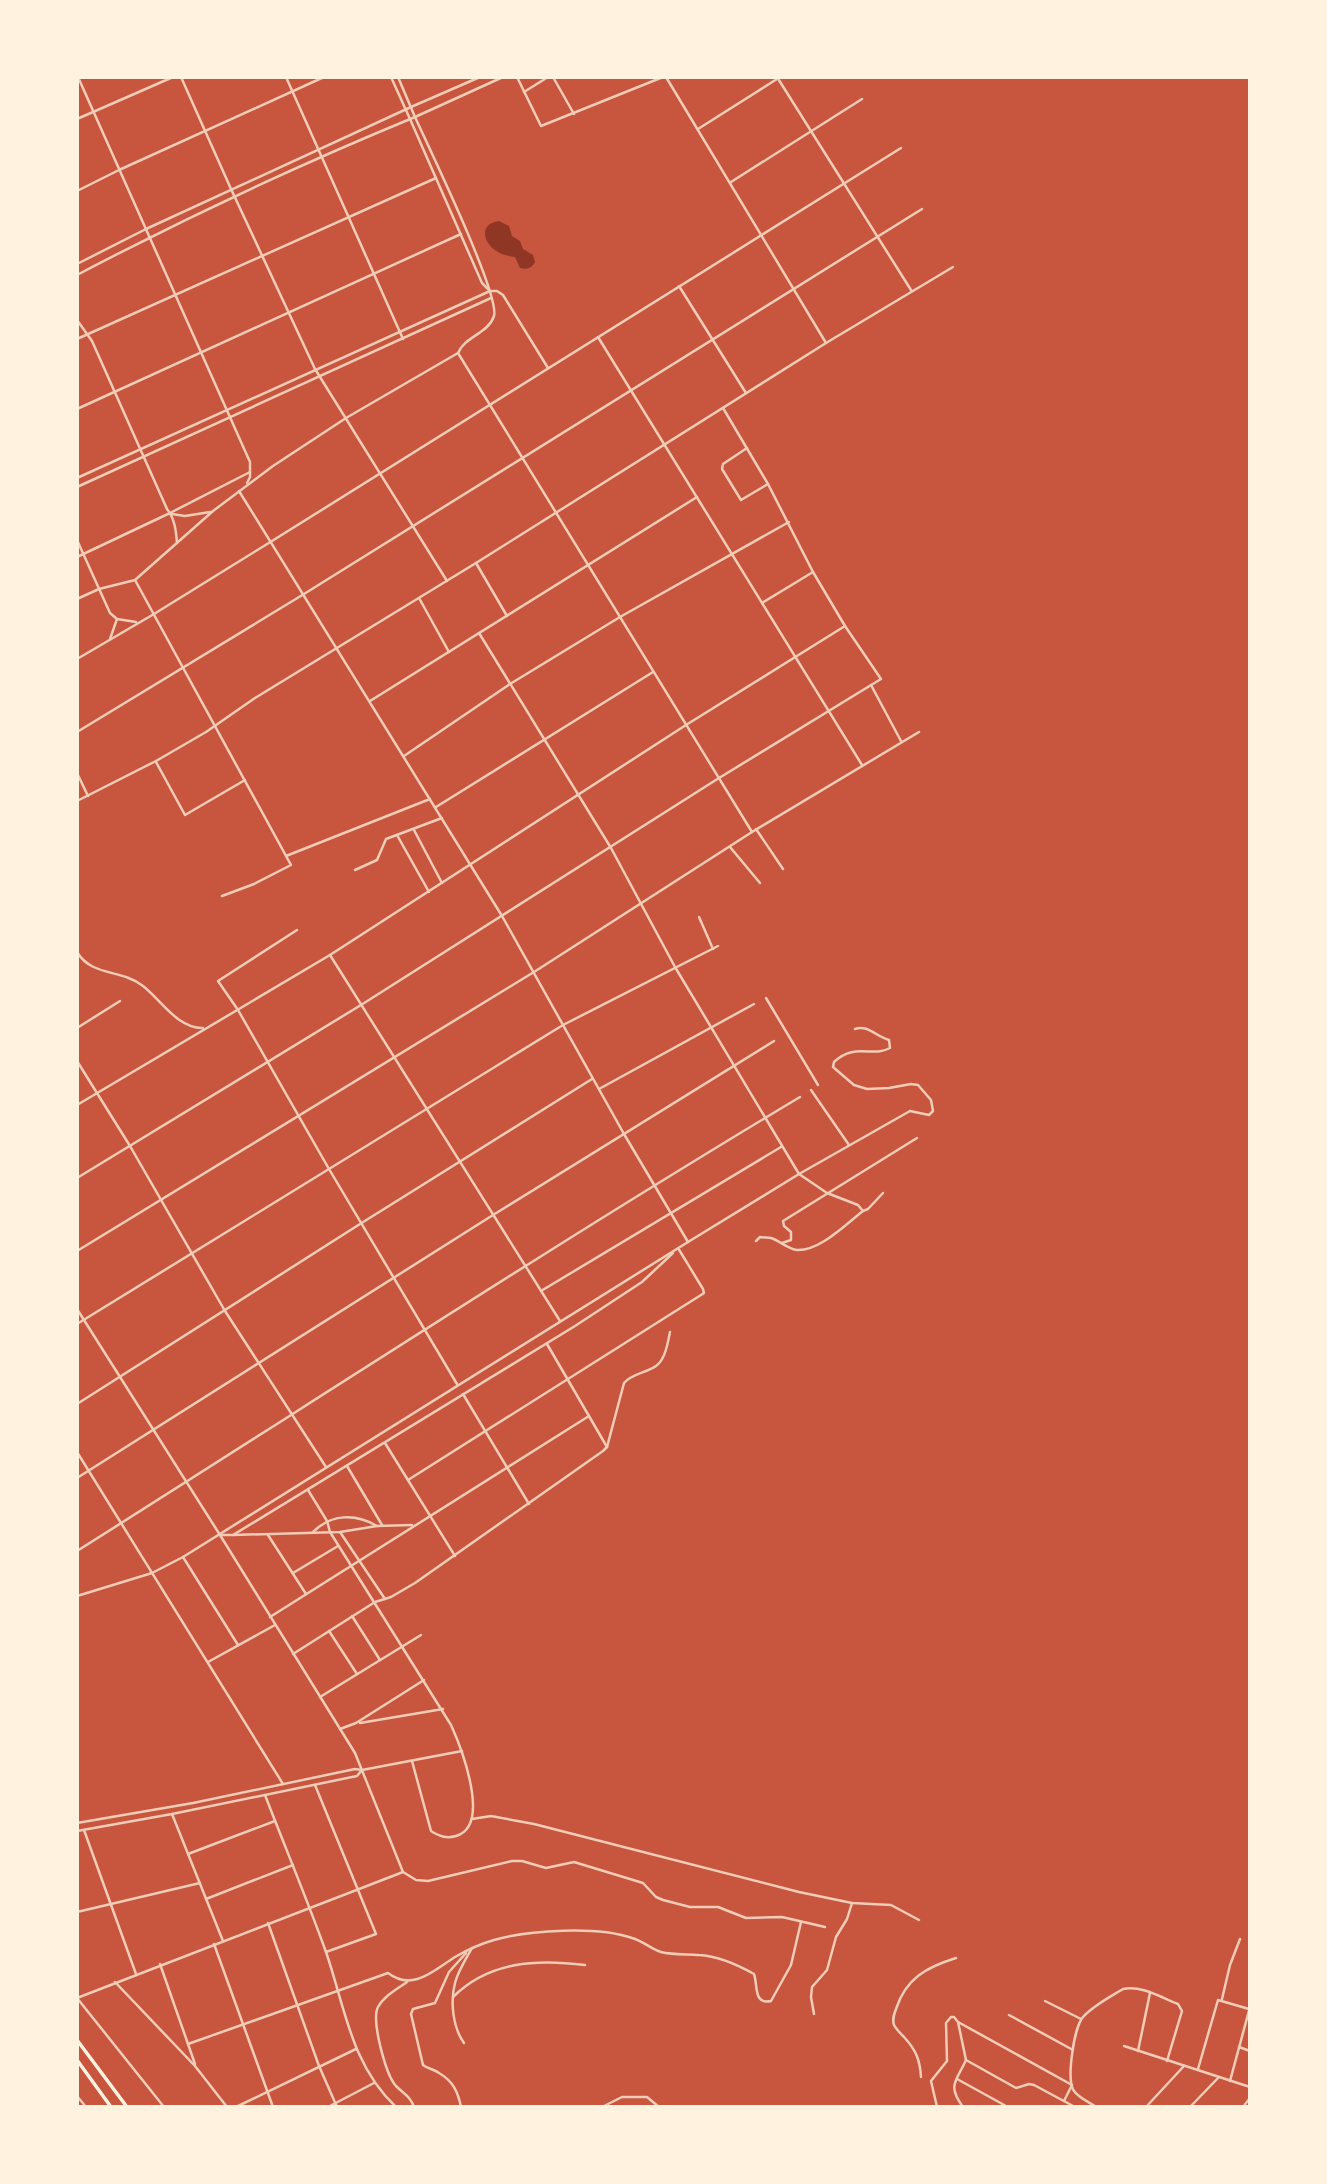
<svg xmlns="http://www.w3.org/2000/svg" width="1327" height="2184" font-family="'Space Grotesk',sans-serif">
<style>
.water{fill:#8f3625}
.lines{fill:none;stroke-linecap:round;stroke-linejoin:round}
.minor{stroke:#f1ccb7;stroke-width:2.5}
.tertiary{stroke:#f1ccb7;stroke-width:2.5}
.primary{stroke:#fff3e0;stroke-width:3.5}
</style>
<rect width="100%" height="100%" fill="#c8553d"/>
<!-- water -->
<path class="water" d="M499 221 509 226 512 236 520 241 523 249 533 255 535 262C532 268 527 270 520 268L515 257C509 256 503 255 498 252 483 244 478 224 499 221Z"/>
<g class="lines">
<!-- minor -->
<g class="minor">
<polyline points="78,77 250,462 250,477 247,483"/>
<polyline points="181,77 231,189 315,369 447,581"/>
<polyline points="286,77 403,339"/>
<polyline points="517,77 541,126 663,77"/>
<polyline points="553,77 574,114"/>
<polyline points="666,77 826,343"/>
<polyline points="777,77 911,290"/>
<polyline points="524,92 548,77"/>
<polyline points="411,107 480,77"/>
<polyline points="77,119 173,77"/>
<polyline points="410,119 482,283 490,291 497,291 503,295 548,368"/>
<polyline points="698,129 780,77"/>
<polyline points="731,182 862,99"/>
<polyline points="77,191 119,170 324,77"/>
<polyline points="679,286 746,393"/>
<path d="M77 320 92 341 167 509C175 519 176 531 177 543"/>
<polyline points="598,337 862,765"/>
<polyline points="77,339 436,178"/>
<polyline points="458,353 752,832"/>
<polyline points="77,409 461,234"/>
<polyline points="747,448 723,464 722,469 741,500 768,484"/>
<polyline points="77,478 490,291"/>
<polyline points="77,487 491,298"/>
<polyline points="239,491 502,916 624,1134 688,1242"/>
<polyline points="172,514 185,516 210,512"/>
<polyline points="77,540 110,613 117,619 136,622"/>
<polyline points="77,557 170,513 250,472"/>
<polyline points="476,563 507,616"/>
<polyline points="135,580 291,865 254,884 222,896"/>
<polyline points="419,598 449,652"/>
<path d="M77 599 99 589 135 580 213 511 273 466 346 418 458 353C465 336 488 334 494 316 500 294 428 146 415 117L503 77"/>
<polyline points="762,603 813,572"/>
<path d="M479 633 611 848 675 967 799 1174 827 1193 858 1205 863 1211C846 1224 820 1251 797 1250 788 1249 780 1241 771 1238 768 1237 764 1238 760 1237L756 1241"/>
<polyline points="110,639 117,619"/>
<polyline points="77,659 154,614 272,541 901,148"/>
<polyline points="871,685 901,741"/>
<polyline points="370,701 697,497"/>
<polyline points="77,732 304,594 922,209"/>
<polyline points="404,756 510,684 620,617 789,522"/>
<polyline points="156,762 185,815 245,780"/>
<polyline points="77,773 88,796"/>
<polyline points="77,801 156,761 206,732 255,698 476,563 826,343 953,267"/>
<polyline points="436,807 653,672"/>
<polyline points="756,829 783,869"/>
<polyline points="414,830 442,883"/>
<polyline points="397,835 429,892"/>
<polyline points="730,847 760,883"/>
<polyline points="286,856 430,799"/>
<polyline points="355,870 377,860 386,839 442,818"/>
<polyline points="699,917 713,949"/>
<polyline points="297,930 218,981 238,1010 329,1169 457,1384"/>
<path d="M77 952C92 977 122 969 143 986 161 1000 178 1029 203 1028"/>
<polyline points="330,955 560,1321"/>
<polyline points="766,998 818,1085"/>
<polyline points="77,1028 120,1001"/>
<path d="M855 1029C867 1024 877 1037 889 1040L890 1048C872 1058 855 1042 834 1062L833 1067 854 1085 867 1089 889 1088 911 1084 918 1085 931 1100 933 1111 929 1115 910 1111"/>
<polyline points="77,1061 130,1146 225,1311 326,1467"/>
<polyline points="599,1089 754,1004"/>
<polyline points="811,1090 849,1145"/>
<polyline points="77,1105 330,955 686,725 845,626"/>
<polyline points="77,1178 361,1005 719,778 881,679 845,626 813,572 768,484 723,408"/>
<polyline points="863,1211 868,1209 883,1193"/>
<polyline points="782,1243 791,1240 791,1232 784,1226 783,1221 917,1138"/>
<polyline points="77,1251 534,972 752,832 919,732"/>
<polyline points="541,1291 781,1147"/>
<polyline points="77,1309 220,1535 355,1753 403,1872 416,1880 428,1881 512,1861 522,1861 546,1868 574,1862 643,1883 656,1897 663,1900 690,1907 718,1907 746,1918 782,1917 825,1927"/>
<polyline points="77,1324 563,1025 718,946"/>
<polyline points="547,1344 607,1447"/>
<polyline points="463,1394 529,1504"/>
<polyline points="77,1404 360,1224 592,1079"/>
<polyline points="385,1443 455,1556"/>
<path d="M607 1447 624 1383C634 1371 655 1373 662 1359 667 1351 668 1341 670 1332"/>
<polyline points="77,1452 283,1784"/>
<polyline points="347,1466 382,1525"/>
<polyline points="77,1478 493,1215 774,1041"/>
<polyline points="408,1480 701,1295 704,1293 703,1289 678,1248"/>
<path d="M308 1490 327 1521 330 1532 451 1725C461 1747 492 1826 456 1836 446 1839 439 1836 431 1831L412 1761"/>
<path d="M313 1532C331 1514 355 1513 377 1526"/>
<polyline points="340,1532 385,1599"/>
<polyline points="233,1535 340,1532 377,1526 412,1525"/>
<polyline points="268,1535 306,1594"/>
<path d="M77 1551C318 1399 556 1243 800 1097"/>
<polyline points="183,1557 238,1645"/>
<polyline points="293,1573 338,1546"/>
<polyline points="352,1616 380,1660"/>
<polyline points="270,1617 589,1416"/>
<polyline points="329,1631 357,1674"/>
<polyline points="293,1654 375,1602 391,1597 415,1583 603,1451 607,1447"/>
<polyline points="208,1662 275,1625"/>
<polyline points="320,1697 421,1635"/>
<polyline points="360,1723 443,1709"/>
<polyline points="340,1729 356,1723 424,1680"/>
<polyline points="315,1785 376,1934 326,1952"/>
<path d="M265 1795C285 1847 307 1899 326 1952 345 2007 351 2065 396 2107"/>
<polyline points="172,1814 223,1941"/>
<polyline points="472,1819 491,1816 534,1824 799,1892 852,1903 891,1905 919,1920"/>
<polyline points="84,1830 136,1974"/>
<polyline points="188,1854 275,1821"/>
<polyline points="206,1899 293,1865"/>
<polyline points="77,1912 200,1883"/>
<polyline points="268,1923 319,2066 337,2107"/>
<polyline points="214,1944 273,2107"/>
<polyline points="160,1964 195,2064"/>
<polyline points="115,1982 195,2066 227,2107"/>
<path d="M407 1982C397 1989 384 1996 378 2007 371 2021 386 2075 396 2086 404 2094 410 2096 414 2107"/>
<path d="M453 1997C489 1961 537 1959 585 1965"/>
<polyline points="77,1998 403,1872"/>
<polyline points="77,1998 164,2107"/>
<polyline points="1222,1999 1230,1965 1240,1939"/>
<polyline points="1045,2001 1081,2019"/>
<polyline points="814,2014 811,1997 812,1987 827,1970 836,1937 847,1919 852,1903"/>
<polyline points="1009,2015 1073,2050"/>
<polyline points="958,2022 966,2060 1016,2088 1029,2084 1034,2085 1075,2107"/>
<path d="M464 2043C453 2028 450 2002 455 1983 458 1971 466 1959 472 1948"/>
<path d="M188 2044 388 1973C413 1992 434 1970 455 1957 467 1950 480 1944 494 1940 529 1930 597 1926 632 1938 643 1941 651 1949 661 1952 673 1955 687 1954 699 1955 717 1956 738 1965 754 1974 758 1985 753 2005 771 2001L791 1965 801 1922"/>
<polyline points="1124,2046 1250,2087"/>
<polyline points="1239,2047 1250,2051"/>
<polyline points="1138,2051 1150,1993"/>
<polyline points="1198,2069 1218,2000 1249,2009"/>
<path d="M921 2077C920 2060 916 2050 904 2037 901 2034 896 2029 894 2025 892 2019 894 2014 896 2009 906 1978 927 1967 956 1958"/>
<polyline points="957,2079 1006,2106"/>
<polyline points="1230,2081 1250,2007"/>
<polyline points="77,2096 86,2107"/>
<polyline points="236,2107 356,2049"/>
<polyline points="328,2107 374,2083"/>
<path d="M461 2107C458 2092 453 2081 439 2073 434 2069 428 2069 423 2065L411 2014 413 2009 435 2003 449 1972 466 1953"/>
<polyline points="602,2107 622,2097 647,2097 659,2107"/>
<polyline points="937,2107 931,2081 947,2061 946,2023 951,2017 954,2017 958,2022 1072,2085 1064,2101"/>
<path d="M963 2107C947 2085 956 2082 966 2060"/>
<path d="M1096 2107C1089 2102 1079 2098 1074 2091 1066 2080 1074 2027 1083 2017 1094 2005 1110 1997 1123 1989 1142 1985 1162 1998 1178 2004L1182 2011 1167 2061"/>
<polyline points="1146,2107 1184,2066"/>
<polyline points="1190,2107 1219,2077"/>
<polyline points="1243,2107 1250,2098"/>
</g>
<!-- tertiary -->
<g class="tertiary">
<polyline points="391,77 410,119"/>
<polyline points="77,264 146,229 411,107"/>
<path d="M77 275C187 217 301 164 415 117L398 77"/>
<polyline points="221,1535 233,1535 575,1326 642,1282 673,1253"/>
<polyline points="77,1596 152,1573 183,1557 688,1242 799,1174 910,1111"/>
<polyline points="362,1770 462,1751"/>
<polyline points="77,1823 193,1803 355,1769 362,1770 357,1776 172,1814 77,1831"/>
</g>
<!-- primary -->
<g class="primary">
<polyline points="77,2040 127,2107"/>
<polyline points="77,2060 111,2107"/>
</g>
</g>
<!-- border -->
<rect width="1327" height="2184" fill="none" stroke="#fff3e0" stroke-width="158"/>
</svg>
